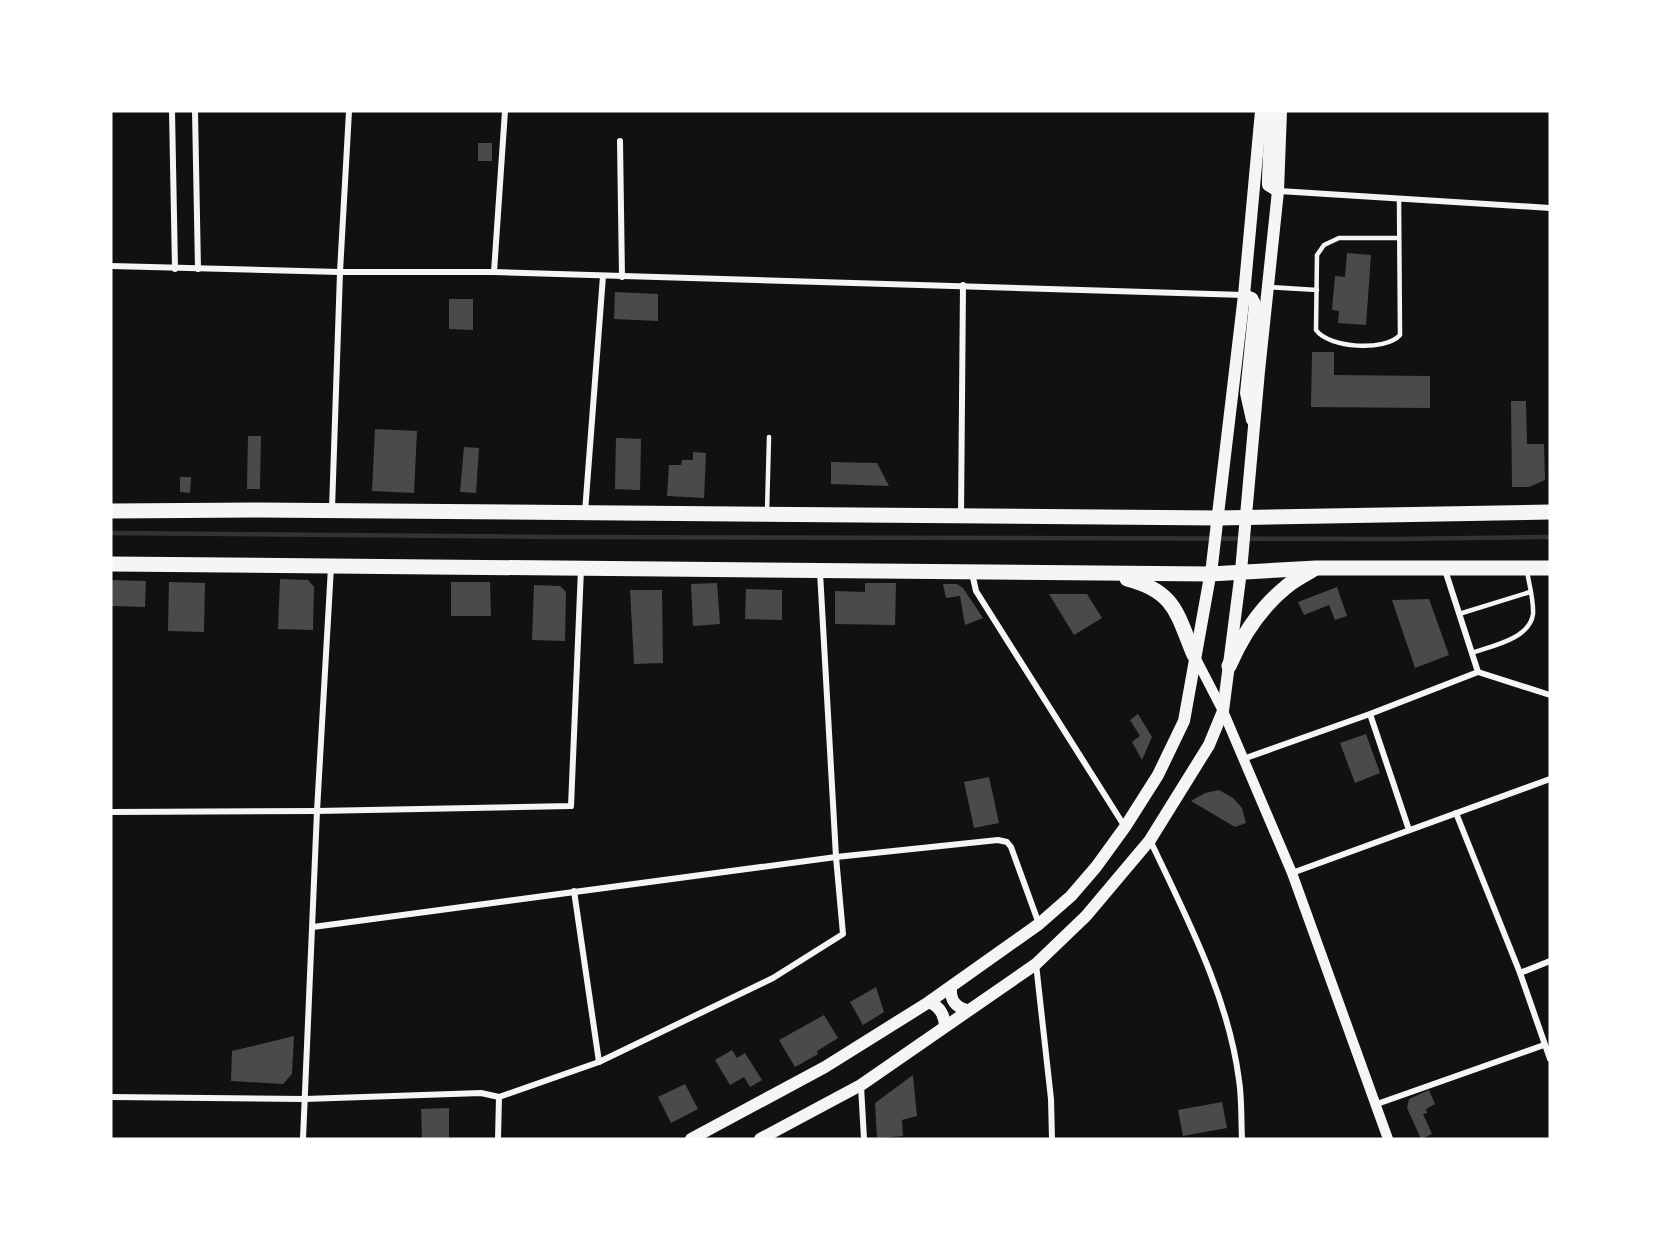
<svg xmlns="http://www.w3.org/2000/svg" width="1661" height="1250" font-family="'Nunito Sans',sans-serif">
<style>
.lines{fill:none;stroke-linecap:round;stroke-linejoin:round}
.stream{stroke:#333;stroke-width:4.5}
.building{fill:#4a4a4a}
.service{stroke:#f5f5f5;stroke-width:4.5}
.minor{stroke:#f5f5f5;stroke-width:6}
.tertiary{stroke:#f5f5f5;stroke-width:10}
.secondary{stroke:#f5f5f5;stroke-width:12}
.primary{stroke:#f5f5f5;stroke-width:15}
</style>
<rect width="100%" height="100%" fill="#111"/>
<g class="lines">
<!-- stream -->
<polyline class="stream" points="111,533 556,537 1397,539 1550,537"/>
</g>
<!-- building -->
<g class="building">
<rect x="478" y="143" width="14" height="18"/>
<polygon points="1347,253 1371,255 1366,325 1338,323 1339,311 1332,310 1335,276 1345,277"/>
<polygon points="615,292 658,294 658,321 614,319"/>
<polygon points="449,299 473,299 473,330 449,329"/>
<polygon points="1312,352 1334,352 1334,375 1430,376 1430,408 1311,407"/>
<polygon points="1511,401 1526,401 1527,444 1544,444 1545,480 1529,487 1512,487"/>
<polygon points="375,429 417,431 414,493 372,491"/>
<polygon points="248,436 261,436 260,489 247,489"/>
<polygon points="616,438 641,439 640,490 615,489"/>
<polygon points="464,447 479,448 476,493 460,492"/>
<polygon points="693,452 706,453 704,498 667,496 669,465 681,465 682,460 693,460"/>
<polygon points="831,462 877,463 889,486 831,484"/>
<polygon points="180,477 191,477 190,493 180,492"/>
<polygon points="280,579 308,580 314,587 313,630 278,629"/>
<polygon points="111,580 146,581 145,607 111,606"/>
<polygon points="169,582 205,583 204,632 168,631"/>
<polygon points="451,582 490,582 491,616 451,616"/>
<polygon points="717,583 720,624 693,626 691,584"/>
<polygon points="865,583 896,583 895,625 835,624 835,591 865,592"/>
<polygon points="943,584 957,584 963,588 983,618 965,625 960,596 946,598"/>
<polygon points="534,585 560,586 566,592 565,641 532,640"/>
<polygon points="1337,587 1347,616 1335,620 1329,605 1304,615 1298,602"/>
<polygon points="746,589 782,590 782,620 745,619"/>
<polygon points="630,590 662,590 663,663 634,664"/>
<polygon points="1049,594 1087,594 1102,618 1074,635"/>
<polygon points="1429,599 1449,655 1415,668 1392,600"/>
<polygon points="1138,714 1152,737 1142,760 1132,742 1140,736 1130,720"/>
<polygon points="1366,734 1380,773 1355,783 1340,743"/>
<polygon points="989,777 999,823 974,828 964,782"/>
<polygon points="1219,790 1233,798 1242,808 1246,823 1235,827 1191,801 1205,793"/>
<polygon points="876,987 884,1012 863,1025 850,1002"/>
<polygon points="824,1015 838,1038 817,1051 818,1054 795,1067 779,1040"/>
<polygon points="294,1036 292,1074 283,1084 231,1081 232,1051"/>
<polygon points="732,1050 737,1058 745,1053 762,1080 750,1087 744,1077 730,1085 715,1060"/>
<polygon points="913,1075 917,1116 902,1120 903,1136 877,1138 875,1103"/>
<polygon points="685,1084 698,1109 671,1123 658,1097"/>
<polygon points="1429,1090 1435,1104 1426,1109 1427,1113 1423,1114 1432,1134 1421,1139 1407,1108 1409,1099"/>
<polygon points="1222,1102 1227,1128 1183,1136 1178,1110"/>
<polygon points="449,1108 449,1139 422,1139 421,1109"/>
</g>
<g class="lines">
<!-- service -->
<g class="service">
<path d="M1399 199 1400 335C1385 352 1329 348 1316 330L1317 255 1324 245 1339 238H1399"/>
<polyline points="1268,287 1317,290"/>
<polyline points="767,512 769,437"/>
<polyline points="1459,614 1530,592"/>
<path d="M1472 653C1491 646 1530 639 1533 614 1534 601 1529 584 1527 571"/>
</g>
<!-- minor -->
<g class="minor">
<polyline points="172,111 175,269"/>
<polyline points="195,111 198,269"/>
<polyline points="620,141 622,277"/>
<polyline points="1279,191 1550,208"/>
<polyline points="111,266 340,272 494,272 1244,295"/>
<polyline points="494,272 505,111"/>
<polyline points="332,509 340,272 349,111"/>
<polyline points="585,512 603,276"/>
<polyline points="961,516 963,285"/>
<polyline points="1445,570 1478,672"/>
<polyline points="972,573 976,591 1125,827"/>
<polyline points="1370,714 1409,830"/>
<polyline points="1243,759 1370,714 1478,672 1550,695"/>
<polyline points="111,812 317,811 571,806 581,569"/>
<polyline points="1456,813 1520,973 1550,1059"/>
<path d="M1150 840C1186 917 1228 995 1239 1080 1242 1099 1241 1119 1242 1139"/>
<polyline points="1292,873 1550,779"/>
<polyline points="574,891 599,1062"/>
<polyline points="313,927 836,857 998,840 1007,842 1011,847 1039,924"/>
<polyline points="1036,964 1051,1099 1052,1139"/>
<polyline points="1520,973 1550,961"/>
<polyline points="861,1086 864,1139"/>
<polyline points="111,1097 305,1099 481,1093 499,1097 599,1062 773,978 843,934 836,857 820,572"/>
<polyline points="1377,1104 1544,1045"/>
<polyline points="303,1139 317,811 331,567"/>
<polyline points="498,1139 499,1097"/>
</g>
<!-- tertiary -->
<polyline class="tertiary" points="1194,655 1223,711 1292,873 1388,1139"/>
<!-- secondary -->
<g class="secondary">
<polyline points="1271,111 1268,178 1268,185 1278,191"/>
<polyline points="1244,295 1252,298 1255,304 1246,393 1252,420"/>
<path d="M951 987C950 1000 955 1007 967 1010"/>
<path d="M929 1002C940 1007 944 1014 945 1026"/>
<polyline points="691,1139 825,1067 929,1002 1039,924 1071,896 1096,867 1125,827 1158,775 1184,721 1212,565 1244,295 1261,111"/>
<polyline points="760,1139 861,1085 1036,964 1086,916 1150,840 1209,745 1223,711 1241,571 1259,371 1278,191 1281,111"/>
</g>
<!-- primary -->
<g class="primary">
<polyline points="111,511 258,510 1218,518 1550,512"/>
<polyline points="111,564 1210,574 1316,568 1550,568"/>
<path d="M1127 579C1175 591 1177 614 1194 655"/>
<path d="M1229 666C1242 636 1260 608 1286 587 1294 580 1305 575 1314 569"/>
</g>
</g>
<!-- border -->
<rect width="1661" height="1250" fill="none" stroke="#ffffff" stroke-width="225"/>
</svg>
